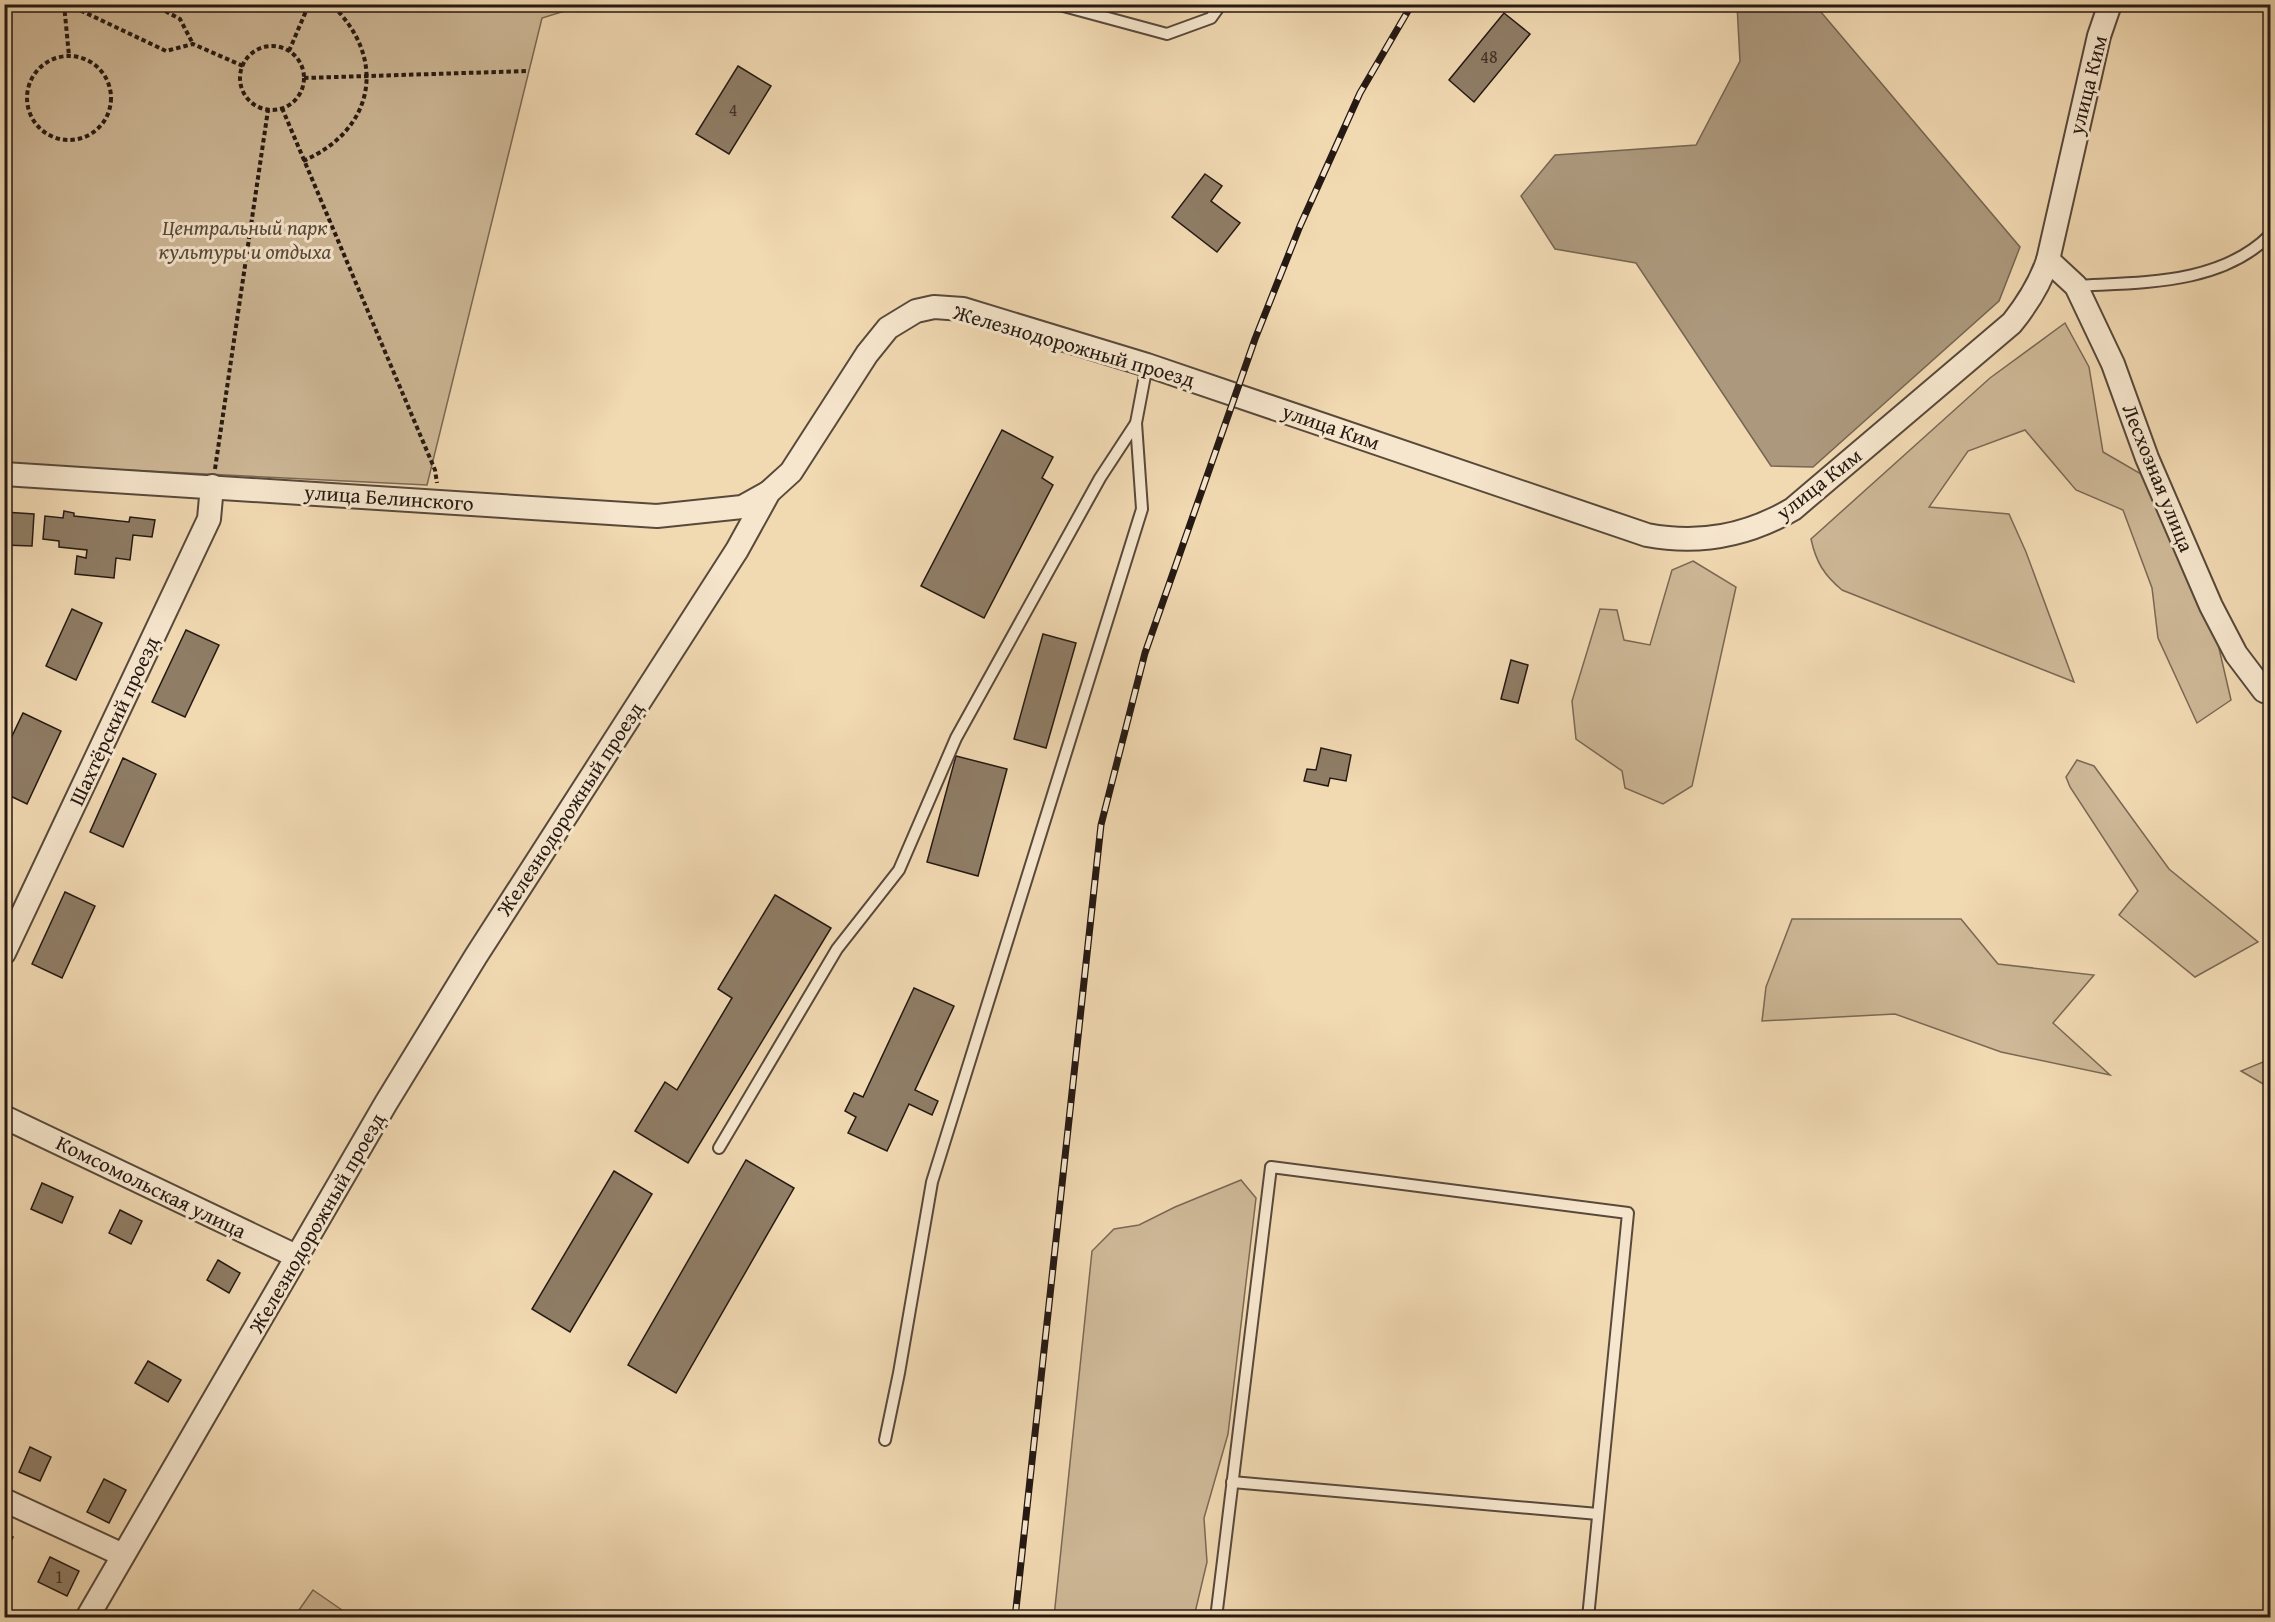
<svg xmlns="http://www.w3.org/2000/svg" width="2275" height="1622" font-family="'Gentium Book Plus',serif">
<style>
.green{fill:#ceb897;stroke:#7a6855;stroke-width:1.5}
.water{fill:#ac987c;stroke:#766552;stroke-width:1.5}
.building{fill:#8f7d66;stroke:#251913;stroke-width:1.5}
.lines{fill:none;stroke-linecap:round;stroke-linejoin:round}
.service-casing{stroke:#58493b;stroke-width:14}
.minor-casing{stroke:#58493b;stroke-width:26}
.path{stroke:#251913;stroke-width:4;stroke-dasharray:4.5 3;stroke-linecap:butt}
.service{stroke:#f6e6cd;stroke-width:10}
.minor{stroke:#f6e6cd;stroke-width:22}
.rail-casing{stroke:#251913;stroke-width:7}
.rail{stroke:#f6e6cd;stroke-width:4.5;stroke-dasharray:14;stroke-linecap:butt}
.labels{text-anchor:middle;stroke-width:6;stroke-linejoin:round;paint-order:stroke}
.number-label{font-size:18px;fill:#403228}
.street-label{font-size:21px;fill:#251913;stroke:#f6e6cd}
.park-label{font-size:21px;font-style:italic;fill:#58493b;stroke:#f6e6cd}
</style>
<rect width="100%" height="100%" fill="#f1d9b2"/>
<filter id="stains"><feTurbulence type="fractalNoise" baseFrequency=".00333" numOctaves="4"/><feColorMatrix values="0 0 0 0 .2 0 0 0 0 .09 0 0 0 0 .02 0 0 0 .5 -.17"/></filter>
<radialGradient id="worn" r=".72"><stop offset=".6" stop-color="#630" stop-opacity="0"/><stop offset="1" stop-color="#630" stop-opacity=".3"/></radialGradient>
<!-- green -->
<g class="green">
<polygon points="4,5 584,5 542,18 427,485 5,464"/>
<path d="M2065 323 2089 367 2103 452 2148 478 2215 631 2231 700 2197 723 2158 638 2152 588 2123 510 2076 490 2025 430 1968 451 1929 507 2009 514 2026 552 2074 682 1842 590C1824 575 1816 562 1811 539L1990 378Z"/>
<polygon points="1693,561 1736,587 1692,786 1663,804 1625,788 1622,771 1576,739 1572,701 1600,609 1617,610 1624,640 1650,645 1672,570"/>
<polygon points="2077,760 2094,766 2169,869 2258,942 2195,977 2119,915 2138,891 2070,787 2066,777"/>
<polygon points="1792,919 1961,919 1998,964 2094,975 2053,1023 2110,1075 2001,1052 1895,1014 1762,1021 1766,987"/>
<polygon points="2270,1059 2270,1088 2241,1071"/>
<polygon points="1241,1180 1256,1198 1228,1434 1204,1518 1207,1562 1194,1617 1054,1617 1092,1251 1114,1229 1139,1225 1175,1207"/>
<polygon points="313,1590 352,1617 294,1617"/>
</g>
<!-- water -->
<polygon class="water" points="1737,5 1815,5 2020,247 1999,301 1813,467 1771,466 1636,263 1555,249 1521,196 1555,155 1696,145 1740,61"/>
<!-- building -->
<g class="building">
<polygon points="1504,13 1530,34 1474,102 1449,80"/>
<polygon points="738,66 771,86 729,154 696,134"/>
<polygon points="1205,174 1222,186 1211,201 1240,223 1217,252 1172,217"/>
<polygon points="1002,430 1053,457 1042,478 1053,485 984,618 921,586"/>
<polygon points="64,511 74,513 74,516 129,522 130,517 155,520 152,537 133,535 130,560 116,558 114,578 75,574 77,556 86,558 87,550 59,547 59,541 43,539 45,516 63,518"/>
<polygon points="4,512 34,514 32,546 4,545"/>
<polygon points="72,609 102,623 76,680 46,666"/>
<polygon points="186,630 219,645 185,717 152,702"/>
<polygon points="1043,634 1076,643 1046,748 1014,739"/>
<polygon points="1511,660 1528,665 1518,703 1501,699"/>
<polygon points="23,713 61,731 27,804 4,793 4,753"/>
<polygon points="1321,748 1351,755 1346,781 1330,778 1328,786 1304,781 1307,769 1316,770"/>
<polygon points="956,756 1007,769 978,876 927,862"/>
<polygon points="123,758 156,774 123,847 90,832"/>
<polygon points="65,892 95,906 62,978 32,964"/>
<polygon points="775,895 831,928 688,1163 635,1131 665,1082 677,1090 732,998 718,989"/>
<polygon points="914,988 954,1006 915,1090 938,1101 932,1115 909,1104 887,1151 848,1133 856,1117 845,1111 854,1093 863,1097"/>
<polygon points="746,1160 794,1188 676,1393 628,1365"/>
<polygon points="614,1171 652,1194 570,1332 532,1309"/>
<polygon points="42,1183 73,1197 62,1223 31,1209"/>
<polygon points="120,1210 142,1221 131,1244 109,1233"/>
<polygon points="218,1260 240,1273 229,1293 207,1280"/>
<polygon points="148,1361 181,1380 168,1402 135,1383"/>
<polygon points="30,1447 51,1457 40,1481 19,1472"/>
<polygon points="104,1479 126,1490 109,1523 87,1512"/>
<polygon points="4,1533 13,1537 4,1554"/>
<polygon points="50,1557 79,1571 67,1596 38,1582"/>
</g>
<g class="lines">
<defs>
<g id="service">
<polyline points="1056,4 1167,34 1211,18 1221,4"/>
<path d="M2076 286C2142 282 2220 285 2270 235"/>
<polyline points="719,1148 837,949 899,870 956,738 1100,478 1136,423"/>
<polyline points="885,1440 899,1373 932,1182 1142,509 1136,423 1147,365"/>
<polyline points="1232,1482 1598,1514"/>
<polyline points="1216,1618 1271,1167 1628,1213 1588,1618"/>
</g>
<g id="minor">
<polyline points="2048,260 2076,286 2113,364 2147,458 2211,606 2236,654 2264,691 2270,693"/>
<polyline points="4,474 657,516 742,507 769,492"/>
<polyline points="4,953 209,519 212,486"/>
<polyline points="4,1117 298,1257"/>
<polyline points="4,1500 123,1555"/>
<path d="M87 1618 386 1103 476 956 737 550 769 492 791 472 867 354 888 328 916 311 934 307 963 309 1147 365 1647 535C1700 545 1747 536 1793 509L2012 323C2028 303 2040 284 2048 260L2099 36 2110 4"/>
</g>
</defs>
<!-- service casing -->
<use href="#service" class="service-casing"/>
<!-- minor casing -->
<use href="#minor" class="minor-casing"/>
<!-- path -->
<g class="path">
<polyline points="64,4 69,56"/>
<polyline points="67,4 166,51 193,44 243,66"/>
<polyline points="152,4 180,19 193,44"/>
<circle cx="272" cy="78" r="32"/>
<polyline points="289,51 309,4"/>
<circle cx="69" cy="98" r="42"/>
<polyline points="304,78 529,71"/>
<polyline points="282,108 435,470 437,483"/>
<path d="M303 161C375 130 388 58 331 4"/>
<polyline points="215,469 268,110"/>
</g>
<!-- service -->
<use href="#service" class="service"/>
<!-- minor -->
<use href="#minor" class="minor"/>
<defs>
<polyline id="rail" points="1015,1618 1101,825 1145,653 1255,339 1300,226 1360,93 1412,4"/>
</defs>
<!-- rail casing -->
<use href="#rail" class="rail-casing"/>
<!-- rail -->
<use href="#rail" class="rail"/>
</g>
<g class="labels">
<!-- number labels -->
<g class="number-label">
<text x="1489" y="63">48</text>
<text x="733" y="116">4</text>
<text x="59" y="1583">1</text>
</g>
<!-- street labels -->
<g class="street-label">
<text transform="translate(2088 85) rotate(-76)" y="7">улица Ким</text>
<text transform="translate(1074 346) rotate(16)" y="7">Железнодорожный проезд</text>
<text transform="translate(1331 427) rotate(19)" y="7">улица Ким</text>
<text transform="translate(2158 478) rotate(68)" y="7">Лесхозная улица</text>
<text transform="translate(1819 484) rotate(-38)" y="7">улица Ким</text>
<text transform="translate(389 498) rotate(4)" y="7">улица Белинского</text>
<text transform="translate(114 721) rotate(-65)" y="7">Шахтёрский проезд</text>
<text transform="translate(570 809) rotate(-57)" y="7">Железнодорожный проезд</text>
<text transform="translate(151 1187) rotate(26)" y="7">Комсомольская улица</text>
<text transform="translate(317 1223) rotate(-60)" y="7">Железнодорожный проезд</text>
</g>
<!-- park labels -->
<g class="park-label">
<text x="245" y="235">Центральный парк<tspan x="245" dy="24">культуры и отдыха</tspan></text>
</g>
</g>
<!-- margin -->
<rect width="2275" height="1622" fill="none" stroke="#f1d9b2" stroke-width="24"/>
<rect x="6" y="6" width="2263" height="1610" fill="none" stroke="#251913" stroke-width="3"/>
<rect x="12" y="12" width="2251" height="1598" fill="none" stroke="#251913" stroke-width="1.5"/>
<rect width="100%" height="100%" filter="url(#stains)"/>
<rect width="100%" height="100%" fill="url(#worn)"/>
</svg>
